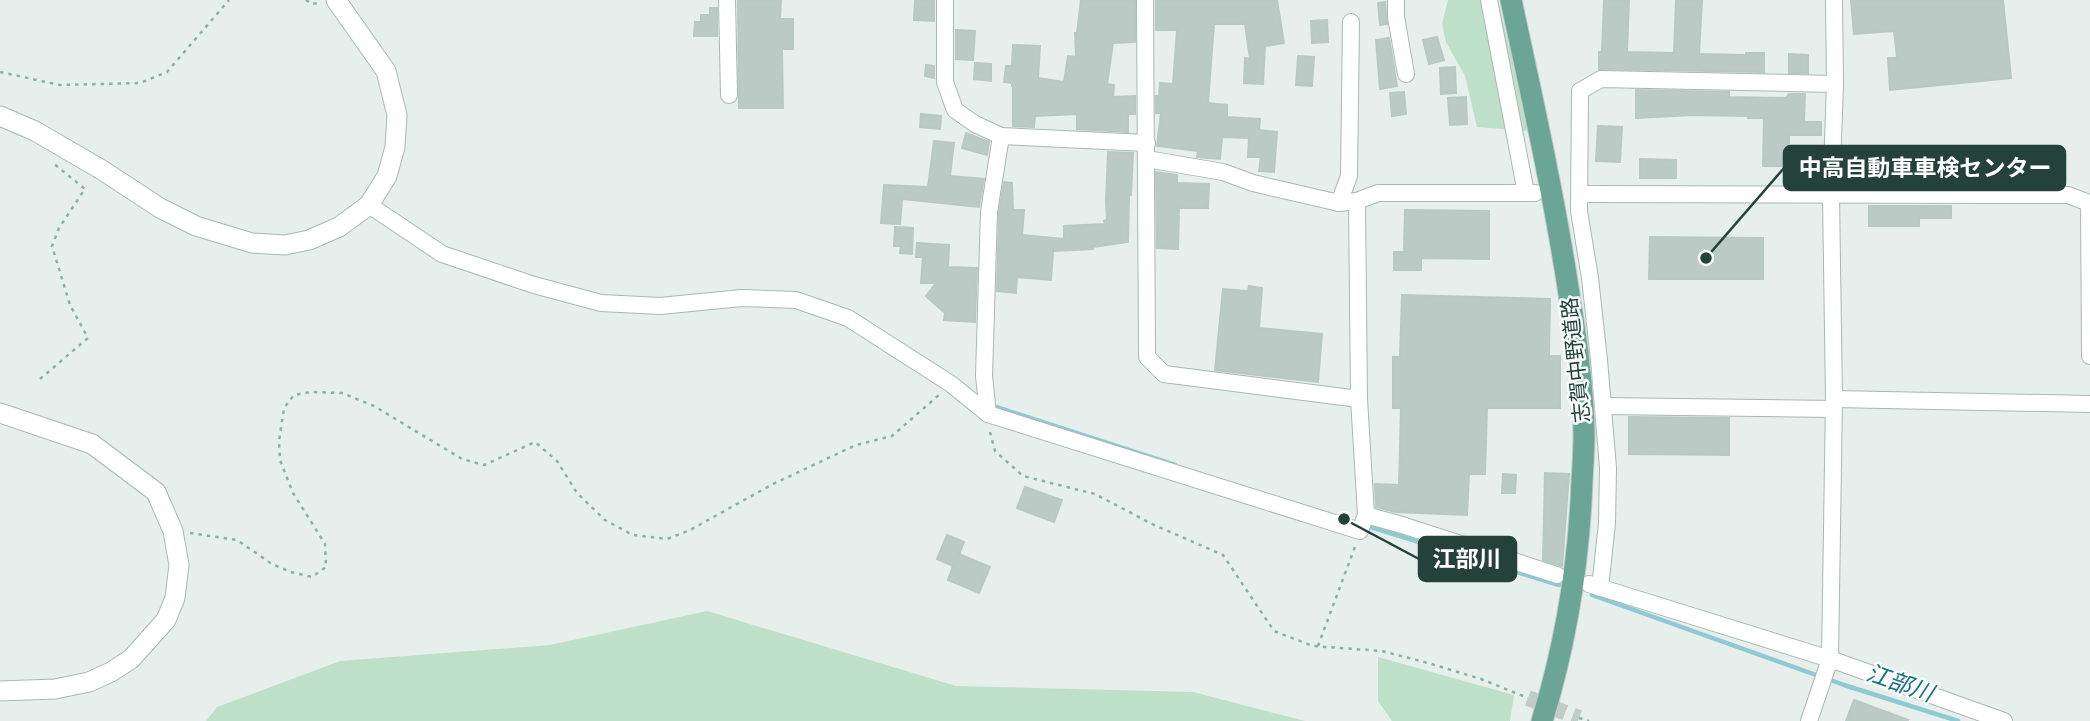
<svg xmlns="http://www.w3.org/2000/svg" width="2090" height="721" font-family="Cabin,'Noto Sans JP',sans-serif">
<style>
.green{fill:#bfe0c8}
.lines{fill:none;stroke-linecap:round;stroke-linejoin:round}
.stream{stroke:#8ec9d4;stroke-width:4.5}
.building{fill:#bbcac4;stroke:#b8c9c2;stroke-width:2}
.minor-tunnel{stroke:#bfccc8;stroke-width:16;stroke-dasharray:16 8;stroke-linecap:butt}
.minor-casing{stroke:#a8b8b2;stroke-width:18}
.tertiary-casing{stroke:#a8b8b2;stroke-width:21}
.primary-casing{stroke:#c2cac8;stroke-width:23}
.path{stroke:#86b3a5;stroke-width:2.5;stroke-dasharray:3.5 5;stroke-linecap:butt}
.minor{stroke:#fff;stroke-width:16}
.tertiary{stroke:#fff;stroke-width:19}
.primary{stroke:#6aa596;stroke-width:21}
.labels{text-anchor:middle;stroke-width:5;stroke-linejoin:round;paint-order:stroke}
.street-label{font-size:21px;fill:#24423a;stroke:#f7fbf9}
.water-label{font-size:23px;font-style:italic;fill:#1c6f80;stroke:#f7fbf9}
.leader{fill:none;stroke:#24423a;stroke-width:2.5}
.callout-dot{fill:#24423a;stroke:#f7fbf9;stroke-width:2.5}
.callout{fill:#24423a;stroke:#24423a;stroke-width:2.5}
.callout-label{font-size:23px;text-anchor:middle;font-weight:bold;fill:#fff}
</style>
<rect width="100%" height="100%" fill="#e6efeb"/>
<!-- green -->
<g class="green">
<polygon points="1448,0 1498,0 1529,131 1477,127 1465,76 1446,42 1442,24"/>
<polygon points="707,611 956,686 1193,692 1305,721 206,721 217,707 340,661 550,645"/>
<polygon points="1378,657 1514,695 1510,721 1392,721 1378,701"/>
</g>
<g class="lines">
<!-- stream -->
<g class="stream">
<polyline points="996,407 1175,465"/>
<polyline points="1367,526 1559,585"/>
<polyline points="1592,595 1844,685 1958,721"/>
</g>
</g>
<!-- building -->
<g class="building">
<polygon points="738,0 781,0 780,19 793,19 793,49 782,49 783,108 739,108"/>
<polygon points="915,0 934,0 934,21 914,20"/>
<polygon points="1081,0 1135,0 1135,42 1113,43 1107,84 1114,85 1113,97 1135,96 1135,114 1128,114 1128,132 1077,129 1077,114 1035,116 1034,127 1013,126 1013,86 1012,86 1012,83 1004,82 1006,66 1012,66 1013,45 1040,46 1038,78 1064,82 1068,56 1076,57 1075,33 1077,33"/>
<polygon points="1156,0 1277,0 1284,43 1265,46 1263,84 1244,83 1245,58 1250,59 1245,24 1214,24 1208,103 1227,105 1227,117 1260,119 1259,130 1277,132 1274,172 1259,171 1261,157 1248,157 1249,138 1222,137 1220,159 1197,157 1198,151 1157,146 1161,113 1156,113 1156,96 1159,96 1160,83 1173,84 1177,30 1156,30"/>
<polygon points="1604,0 1629,0 1627,52 1674,53 1676,0 1702,0 1699,54 1746,55 1746,53 1764,53 1764,72 1599,69 1599,52 1602,52"/>
<polygon points="1851,0 2003,0 2011,78 1890,90 1888,58 1897,58 1894,31 1854,34"/>
<polygon points="1385,2 1387,24 1380,25 1378,3"/>
<polygon points="710,8 717,8 717,36 694,36 695,22 701,22 701,15 710,15"/>
<polygon points="1327,20 1328,42 1312,43 1311,21"/>
<polygon points="956,30 975,31 973,60 956,59"/>
<polygon points="1437,37 1444,60 1429,64 1423,40"/>
<polygon points="1389,38 1397,86 1380,89 1376,40"/>
<polygon points="1789,54 1808,55 1808,73 1789,73"/>
<polygon points="1298,56 1314,57 1312,86 1296,85"/>
<polygon points="975,63 991,64 991,81 974,79"/>
<polygon points="926,65 934,66 934,78 925,76"/>
<polygon points="1455,67 1456,93 1441,94 1440,68"/>
<polygon points="1636,90 1729,92 1729,97 1786,98 1789,94 1805,94 1804,122 1821,122 1821,135 1789,135 1789,166 1763,166 1764,118 1748,118 1748,116 1692,115 1636,118"/>
<polygon points="1404,92 1406,114 1392,116 1390,93"/>
<polygon points="1466,97 1467,124 1450,125 1448,98"/>
<polygon points="921,114 941,116 940,129 920,127"/>
<polygon points="1598,126 1622,127 1620,162 1596,161"/>
<polygon points="966,133 989,142 987,155 962,148"/>
<polygon points="934,141 954,143 950,176 984,179 979,207 902,199 900,224 881,223 884,185 928,187"/>
<polygon points="1108,152 1133,153 1131,195 1129,195 1128,242 1093,247 1093,249 1053,251 1051,280 1017,277 1016,293 997,291 999,213 1004,182 1012,183 1013,210 1024,210 1022,235 1064,239 1064,226 1105,224 1104,221 1107,220 1106,202"/>
<polygon points="1640,159 1676,160 1676,178 1640,178"/>
<polygon points="1156,172 1177,175 1177,183 1209,184 1208,208 1179,208 1178,249 1157,248"/>
<polygon points="1869,206 1951,206 1951,218 1919,218 1919,226 1869,226"/>
<polygon points="1405,210 1489,211 1489,259 1421,258 1421,270 1394,270 1394,252 1404,252"/>
<polygon points="895,227 913,228 912,254 900,253 901,246 894,246"/>
<polygon points="1650,237 1763,238 1763,279 1649,279"/>
<polygon points="917,243 949,245 948,267 977,268 975,322 944,320 945,313 926,296 936,283 921,283 923,257 916,257"/>
<polygon points="1249,286 1262,288 1259,328 1322,334 1318,382 1215,370 1223,289 1248,291"/>
<polygon points="1402,295 1550,299 1549,356 1560,356 1560,408 1487,408 1485,474 1469,474 1467,515 1395,512 1376,507 1375,484 1399,485 1401,408 1393,408 1393,357 1400,357"/>
<polygon points="1629,417 1729,418 1729,455 1629,454"/>
<polygon points="1545,473 1569,474 1562,566 1543,560"/>
<polygon points="1503,474 1516,475 1515,493 1502,493"/>
<polygon points="1025,487 1062,500 1054,522 1017,508"/>
<polygon points="947,535 964,542 959,554 990,567 979,593 948,580 953,566 937,559"/>
<polygon points="1854,700 1908,720 1907,721 1846,721"/>
</g>
<g class="lines">
<!-- minor-tunnel -->
<polyline class="minor-tunnel" points="1528,698 1579,718"/>
<defs>
<g id="minor">
<polyline points="727,0 729,95"/>
<polyline points="945,0 945,82 955,110 975,124 1001,136 1147,143"/>
<polyline points="1145,0 1147,357 1164,374 1359,399"/>
<polyline points="1396,0 1396,17 1406,74"/>
<polyline points="1489,0 1526,193"/>
<polyline points="1147,159 1223,172 1253,183 1339,203 1357,201 1378,193 1535,193"/>
<polyline points="1580,194 2068,195 2089,203 2090,356"/>
<polyline points="1357,201 1359,399 1366,515"/>
<polyline points="1339,203 1349,176 1351,22"/>
<polyline points="369,205 442,254 534,285 601,303 660,306 742,298 796,300 848,318 951,384 988,414 1360,531 1366,515 1402,525 1557,575"/>
<polyline points="1834,399 2090,404"/>
<polyline points="1603,406 1833,409"/>
<polyline points="988,414 984,376 989,212 1001,136"/>
<polyline points="1589,584 1830,659 2004,721"/>
<polyline points="1600,588 1607,523 1608,468 1599,360 1590,278 1579,211 1580,91 1601,79 1835,84"/>
<polyline points="1809,721 1830,659 1834,399 1831,196 1835,84 1834,0"/>
</g>
<g id="tertiary">
<polyline points="0,116 35,131 102,170 160,208 196,226 252,243 285,245 309,240 339,227 369,205 387,176 395,147 397,115 386,71 336,0"/>
<polyline points="0,413 92,444 156,492 173,531 179,565 175,598 166,620 131,659 111,672 89,682 55,689 0,691"/>
</g>
<path id="primary" d="M1511 0C1531 93 1552 186 1567 281 1575 331 1583 382 1584 434 1584 449 1583 465 1582 481 1579 563 1566 643 1542 721"/>
</defs>
<!-- minor casing -->
<use href="#minor" class="minor-casing"/>
<!-- tertiary casing -->
<use href="#tertiary" class="tertiary-casing"/>
<!-- primary casing -->
<use href="#primary" class="primary-casing"/>
<!-- path -->
<g class="path">
<polyline points="306,0 312,4 319,3"/>
<polyline points="0,72 60,85 140,83 167,72 229,0"/>
<polyline points="40,379 88,338 70,305 52,246 59,228 85,189 53,163"/>
<polyline points="990,432 995,451 1023,476 1095,494 1152,524 1223,555 1274,631 1313,646 1382,651 1428,663 1481,679 1528,698"/>
<polyline points="190,533 237,540 272,564 291,572 312,577 326,567 325,544 293,493 280,460 279,441 284,408 294,395 311,392 342,393 374,406 462,459 484,465 535,442 557,461 577,493 605,520 633,535 667,539 690,530 773,484 856,445 892,436 940,394"/>
<polyline points="1318,646 1356,544"/>
<polyline points="1579,718 1589,721"/>
</g>
<!-- minor -->
<use href="#minor" class="minor"/>
<!-- tertiary -->
<use href="#tertiary" class="tertiary"/>
<!-- primary -->
<use href="#primary" class="primary"/>
</g>
<g class="labels">
<!-- street labels -->
<g class="street-label">
<text transform="translate(1576 360) rotate(-96)" y="7">志賀中野道路</text>
</g>
<!-- water labels -->
<g class="water-label">
<text transform="translate(1900 683) rotate(19)" y="8">江部川</text>
</g>
</g>
<!-- callouts -->
<path class="leader" d="M1706 258L1784 168M1344 519L1419 559"/>
<g class="callout-dot">
<circle cx="1706" cy="258" r="7"/>
<circle cx="1344" cy="519" r="7"/>
</g>
<g class="callout">
<rect x="1784" y="146" width="281" height="44" rx="7"/>
<rect x="1419" y="537" width="97" height="44" rx="7"/>
</g>
<g class="callout-label">
<text x="1925" y="176">中高自動車車検センター</text>
<text x="1467" y="567">江部川</text>
</g>
</svg>
